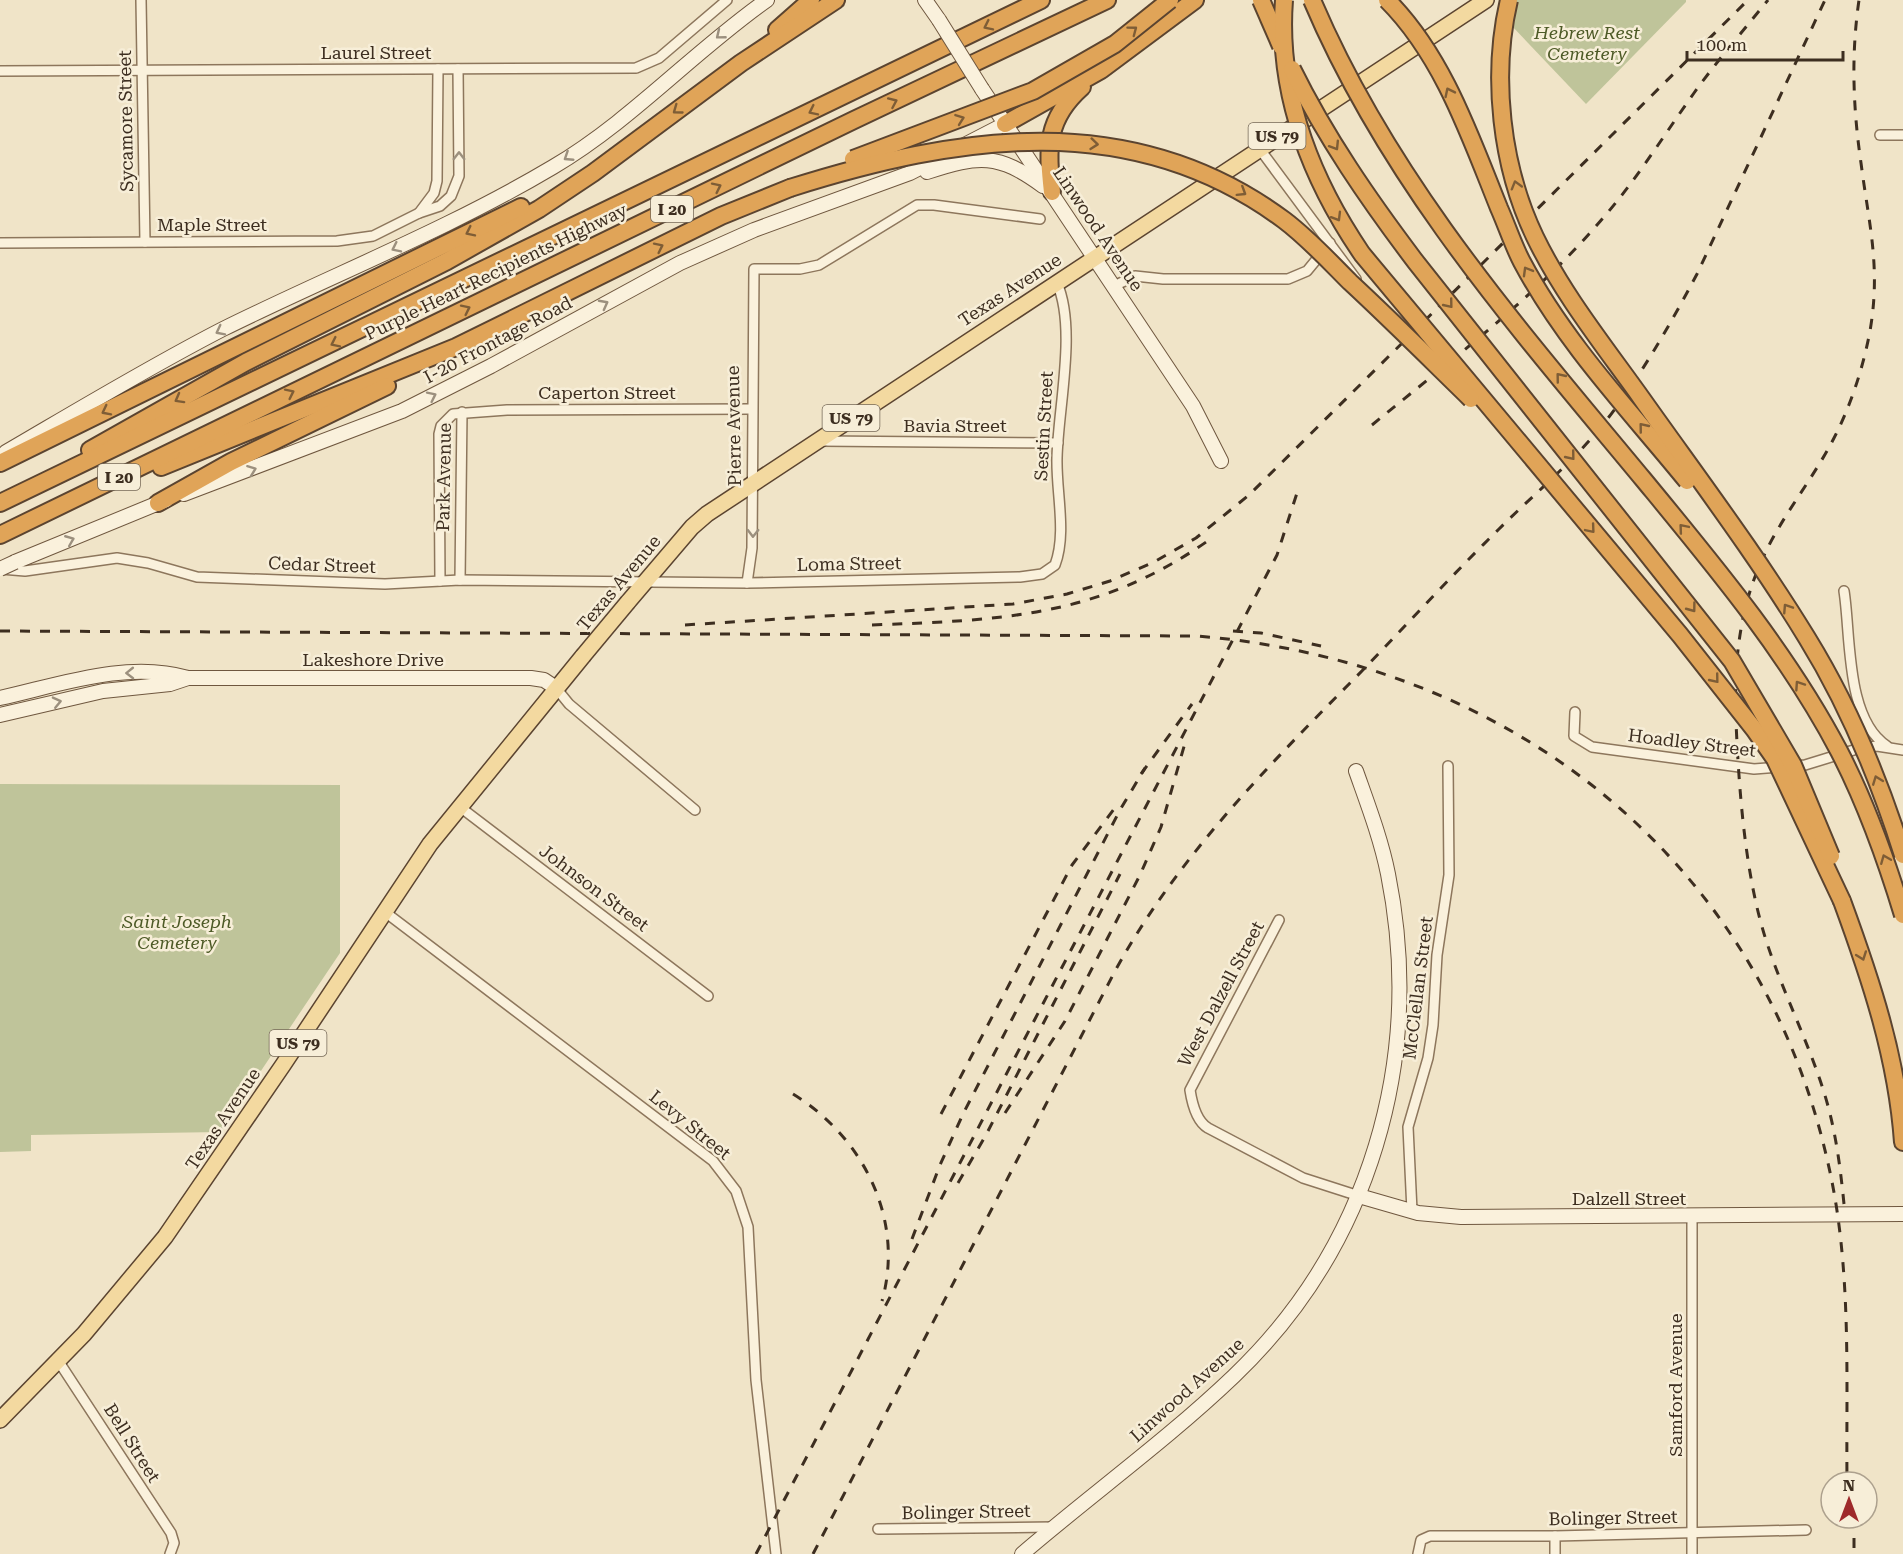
<svg xmlns="http://www.w3.org/2000/svg" width="1903" height="1554" font-family="'Roboto Serif',serif">
<style>
.cemetery{fill:#bfc49a}
.lines{fill:none;stroke-linecap:round;stroke-linejoin:round}
.street-casing{stroke:#8d765c;stroke-width:12}
.secondary-casing{stroke:#6f573f;stroke-width:16}
.primary-casing{stroke:#5b4430;stroke-width:18}
.highway-casing{stroke:#5b4430;stroke-width:20}
.street{stroke:#faf1dc;stroke-width:9}
.secondary{stroke:#faf1dc;stroke-width:14}
.primary{stroke:#f3d9a0;stroke-width:15}
.highway{stroke:#e0a458;stroke-width:16}
.rail{stroke:#3d2e20;stroke-width:3;stroke-dasharray:10 10;stroke-linecap:butt}
.secondary-bridge-casing{stroke:#6f573f;stroke-width:16;stroke-linecap:butt}
.primary-bridge-casing{stroke:#5b4430;stroke-width:18;stroke-linecap:butt}
.highway-bridge-casing{stroke:#5b4430;stroke-width:20;stroke-linecap:butt}
.secondary-bridge{stroke:#faf1dc;stroke-width:14}
.primary-bridge{stroke:#f3d9a0;stroke-width:15}
.highway-bridge{stroke:#e0a458;stroke-width:16}
.oneway{stroke:#7e5d36}
.oneway2{stroke:#9c907e}
.labels{text-anchor:middle;stroke-width:5;stroke-linejoin:round;paint-order:stroke}
.shield{fill:#f7eed8;stroke:#756857;stroke-width:1.5}
.shield-label{font-size:16px;font-weight:bold;fill:#3d2e20}
.park-label{font-size:18px;font-style:italic;fill:#4d5a26;stroke:#f7eed8}
.street-label{font-size:18px;fill:#3d2e20;stroke:#f7eed8}
</style>
<rect width="100%" height="100%" fill="#f0e4c8"/>
<!-- cemetery -->
<g class="cemetery">
<polygon points="1515,0 1686,0 1686,2 1586,104 1510,24"/>
<polygon points="0,784 340,785 340,953 220,1132 31,1135 31,1151 0,1152"/>
</g>
<g class="lines">
<defs>
<g id="street">
<polyline points="141,0 145,242"/>
<polyline points="0,71 636,68 659,58 727,0"/>
<polyline points="1880,135 1903,135"/>
<polyline points="1259,148 1356,279"/>
<polyline points="419,213 434,193 437,181 438,69"/>
<polyline points="0,243 337,241 373,236 419,213 440,206 451,196 459,176 458,69"/>
<polyline points="1114,286 1135,276 1163,279 1288,279 1307,271 1330,243"/>
<polyline points="820,441 1058,443"/>
<path d="M1 569 25 571 117 558 148 563 197 577 385 584 460 580 747 583 1020 577 1042 574 1055 565C1067 533 1056 492 1057 458 1058 408 1077 329 1057 283"/>
<polyline points="460,580 462,412"/>
<polyline points="440,581 439,434 441,426 453,414 507,410 752,409"/>
<polyline points="747,583 752,548 754,269 800,269 819,265 917,205 934,205 1040,219"/>
<path d="M1844 591C1851 634 1845 719 1887 746"/>
<polyline points="556,688 569,704 695,810"/>
<polyline points="1575,712 1574,736 1592,747 1754,769 1805,765 1857,749 1877,746 1903,750"/>
<polyline points="460,807 708,996"/>
<polyline points="385,912 713,1161 736,1191 748,1227 756,1380 776,1554"/>
<path d="M1279 920 1190 1090C1192 1103 1196 1121 1208 1128L1303 1178 1359 1196"/>
<polyline points="1412,1211 1408,1127 1428,1058 1433,1025 1437,955 1449,875 1448,766"/>
<polyline points="1692,1217 1692,1554"/>
<polyline points="59,1362 171,1533 174,1543 170,1554"/>
<polyline points="878,1529 1053,1527"/>
<polyline points="1555,1536 1555,1554"/>
<polyline points="1418,1554 1421,1540 1430,1536 1555,1536 1806,1530"/>
</g>
<g id="secondary">
<polyline points="925,0 939,20"/>
<polyline points="982,89 1193,406 1221,461"/>
<path d="M927 172C979 155 998 153 1043 186"/>
<path d="M6 452C78 410 149 367 223 329 332 275 447 230 553 167 631 121 693 52 767 0"/>
<polyline points="184,494 402,411 491,366 680,263 754,230 910,173 1005,124"/>
<polyline points="15,562 166,500"/>
<path d="M0 698C59 685 127 660 188 678H531L544 680 556 688"/>
<polyline points="0,715 103,691 170,684 188,678"/>
<polyline points="1359,1196 1418,1213 1461,1217 1903,1214"/>
<path d="M1022 1554C1092 1494 1167 1440 1234 1376 1370 1246 1425 1059 1388 874 1381 839 1368 805 1356 771"/>
</g>
<g id="primary">
<polyline points="628,602 692,527 707,514 1486,0"/>
<polyline points="0,1420 84,1334 165,1237 283,1065 430,844 583,656"/>
</g>
<g id="highway">
<polyline points="777,30 811,0"/>
<polyline points="1005,124 1101,70 1195,0"/>
<path d="M1052 192C1047 148 1046 119 1082 87"/>
<polyline points="90,450 246,362 447,261 539,209 593,173 741,63 836,0"/>
<polyline points="0,463 521,207"/>
<polyline points="161,467 456,347 721,216 790,188"/>
<polyline points="0,503 1041,0"/>
<polyline points="158,503 231,462 387,386"/>
<polyline points="0,535 854,120 1107,0"/>
<path d="M1842 901C1871 980 1897 1058 1903 1142"/>
</g>
</defs>
<!-- street casing -->
<use href="#street" class="street-casing"/>
<!-- secondary casing -->
<use href="#secondary" class="secondary-casing"/>
<!-- primary casing -->
<use href="#primary" class="primary-casing"/>
<!-- highway casing -->
<use href="#highway" class="highway-casing"/>
<!-- street -->
<use href="#street" class="street"/>
<!-- secondary -->
<use href="#secondary" class="secondary"/>
<!-- primary -->
<use href="#primary" class="primary"/>
<!-- highway -->
<use href="#highway" class="highway"/>
<!-- rail -->
<g class="rail">
<path d="M1372 425C1451 360 1536 297 1603 218 1637 179 1664 135 1694 93 1717 61 1743 31 1768 0"/>
<polyline points="685,625 1013,604 1067,594 1110,581 1154,562 1196,538 1249,495 1748,0"/>
<path d="M872 625C1001 620 1098 618 1209 540"/>
<path d="M0 631 1197 636C1505 661 1759 855 1828 1163 1852 1267 1846 1376 1847 1482"/>
<polyline points="1233,631 1261,633 1321,646"/>
<polyline points="1141,774 1192,704"/>
<path d="M793 1094C863 1137 905 1219 882 1301"/>
<polyline points="1005,1113 1065,1021 1140,875 1161,827 1185,743"/>
<polyline points="941,1114 1072,865 1117,805"/>
<polyline points="958,1183 986,1135 1120,874"/>
<path d="M1844 1204C1840 1164 1835 1125 1822 1086 1806 1037 1782 990 1766 940 1745 875 1739 790 1736 722 1734 667 1738 614 1761 562 1780 518 1812 481 1834 438 1851 405 1863 368 1870 331 1881 267 1869 225 1861 163 1853 108 1851 55 1859 0"/>
<polyline points="912,1239 940,1165 963,1114 1120,810 1145,768"/>
<polyline points="1854,1518 1854,1554"/>
<polyline points="756,1554 1277,555 1297,493"/>
<path d="M813 1554 1115 971C1177 858 1265 769 1355 678 1403 629 1449 578 1498 530 1531 497 1566 468 1596 433 1634 388 1669 327 1697 274L1825 0"/>
</g>
<defs>
<g id="secondary-bridge">
<polyline points="939,20 982,89"/>
<polyline points="0,569 15,562"/>
</g>
<polyline id="primary-bridge" points="583,656 628,602"/>
<g id="highway-bridge">
<polyline points="1261,0 1281,46"/>
<path d="M1284 0C1277 92 1311 179 1362 254L1680 635 1754 729 1775 759 1842 901"/>
<path d="M1312 0C1389 182 1518 328 1643 479 1713 564 1787 652 1839 751 1866 803 1886 859 1903 915"/>
<path d="M1387 0C1443 56 1470 136 1499 208 1507 226 1513 245 1522 262 1565 343 1630 411 1687 481"/>
<path d="M1509 0C1491 76 1501 166 1535 237 1563 295 1605 347 1642 399 1698 478 1757 556 1807 638 1849 706 1879 779 1903 855"/>
<path d="M1292 69C1326 138 1369 200 1415 261L1732 661 1793 765 1831 856"/>
<polyline points="853,159 1033,91 1115,44 1170,0"/>
<path d="M790 188C958 135 1132 107 1284 220 1308 238 1329 261 1350 282 1391 320 1431 360 1471 399"/>
</g>
</defs>
<!-- secondary-bridge casing -->
<use href="#secondary-bridge" class="secondary-bridge-casing"/>
<!-- primary-bridge casing -->
<use href="#primary-bridge" class="primary-bridge-casing"/>
<!-- highway-bridge casing -->
<use href="#highway-bridge" class="highway-bridge-casing"/>
<!-- secondary-bridge -->
<use href="#secondary-bridge" class="secondary-bridge"/>
<!-- primary-bridge -->
<use href="#primary-bridge" class="primary-bridge"/>
<!-- highway-bridge -->
<use href="#highway-bridge" class="highway-bridge"/>
</g>
<!-- one-way arrows -->
<defs><path id="oneway-chevron" d="M-2-3.5L2.5 0L-2 3.5" fill="none" stroke-width="1.6" stroke-linecap="round" stroke-linejoin="round" transform="scale(1.5)"/></defs>
<g class="oneway">
<use href="#oneway-chevron" transform="translate(988 26) rotate(154)"/>
<use href="#oneway-chevron" transform="translate(1133 30) rotate(-37)"/>
<use href="#oneway-chevron" transform="translate(1449 92) rotate(-116)"/>
<use href="#oneway-chevron" transform="translate(893 102) rotate(-24)"/>
<use href="#oneway-chevron" transform="translate(677 110) rotate(144)"/>
<use href="#oneway-chevron" transform="translate(813 111) rotate(154)"/>
<use href="#oneway-chevron" transform="translate(960 119) rotate(-20)"/>
<use href="#oneway-chevron" transform="translate(1094 144) rotate(6)"/>
<use href="#oneway-chevron" transform="translate(1335 146) rotate(58)"/>
<use href="#oneway-chevron" transform="translate(1516 185) rotate(-106)"/>
<use href="#oneway-chevron" transform="translate(717 187) rotate(-26)"/>
<use href="#oneway-chevron" transform="translate(1242 192) rotate(32)"/>
<use href="#oneway-chevron" transform="translate(1337 217) rotate(59)"/>
<use href="#oneway-chevron" transform="translate(470 232) rotate(154)"/>
<use href="#oneway-chevron" transform="translate(659 247) rotate(-26)"/>
<use href="#oneway-chevron" transform="translate(1527 271) rotate(-120)"/>
<use href="#oneway-chevron" transform="translate(1449 304) rotate(51)"/>
<use href="#oneway-chevron" transform="translate(466 309) rotate(-26)"/>
<use href="#oneway-chevron" transform="translate(335 343) rotate(154)"/>
<use href="#oneway-chevron" transform="translate(1560 377) rotate(-129)"/>
<use href="#oneway-chevron" transform="translate(290 393) rotate(-26)"/>
<use href="#oneway-chevron" transform="translate(179 399) rotate(151)"/>
<use href="#oneway-chevron" transform="translate(106 411) rotate(153)"/>
<use href="#oneway-chevron" transform="translate(1643 427) rotate(-129)"/>
<use href="#oneway-chevron" transform="translate(1571 456) rotate(51)"/>
<use href="#oneway-chevron" transform="translate(1683 528) rotate(-130)"/>
<use href="#oneway-chevron" transform="translate(1591 529) rotate(50)"/>
<use href="#oneway-chevron" transform="translate(1692 608) rotate(53)"/>
<use href="#oneway-chevron" transform="translate(1787 608) rotate(-123)"/>
<use href="#oneway-chevron" transform="translate(1715 679) rotate(51)"/>
<use href="#oneway-chevron" transform="translate(1799 685) rotate(-124)"/>
<use href="#oneway-chevron" transform="translate(1877 780) rotate(-111)"/>
<use href="#oneway-chevron" transform="translate(1885 859) rotate(-112)"/>
<use href="#oneway-chevron" transform="translate(1862 956) rotate(70)"/>
</g>
<g class="oneway2">
<use href="#oneway-chevron" transform="translate(720 35) rotate(141)"/>
<use href="#oneway-chevron" transform="translate(459 156) rotate(-90)"/>
<use href="#oneway-chevron" transform="translate(568 157) rotate(147)"/>
<use href="#oneway-chevron" transform="translate(396 248) rotate(154)"/>
<use href="#oneway-chevron" transform="translate(604 304) rotate(-28)"/>
<use href="#oneway-chevron" transform="translate(220 331) rotate(153)"/>
<use href="#oneway-chevron" transform="translate(432 396) rotate(-26)"/>
<use href="#oneway-chevron" transform="translate(252 470) rotate(-21)"/>
<use href="#oneway-chevron" transform="translate(753 533) rotate(91)"/>
<use href="#oneway-chevron" transform="translate(70 540) rotate(-22)"/>
<use href="#oneway-chevron" transform="translate(130 673) rotate(179)"/>
<use href="#oneway-chevron" transform="translate(57 702) rotate(-13)"/>
</g>
<g class="labels">
<!-- shield labels -->
<g class="shield">
<rect x="1248.5" y="123" width="57" height="26" rx="4.5"/>
<rect x="651" y="196" width="42" height="26" rx="4.5"/>
<rect x="822.5" y="405" width="57" height="26" rx="4.5"/>
<rect x="98" y="464" width="42" height="26" rx="4.5"/>
<rect x="269.5" y="1030" width="57" height="26" rx="4.5"/>
</g>
<g class="shield-label">
<text x="1277" y="142">US 79</text>
<text x="672" y="215">I 20</text>
<text x="851" y="424">US 79</text>
<text x="119" y="483">I 20</text>
<text x="298" y="1049">US 79</text>
</g>
<!-- park labels -->
<g class="park-label">
<text x="1587" y="39">Hebrew Rest<tspan x="1587" dy="21">Cemetery</tspan></text>
<text x="177" y="928">Saint Joseph<tspan x="177" dy="21">Cemetery</tspan></text>
</g>
<!-- street labels -->
<g class="street-label">
<text x="376" y="59">Laurel Street</text>
<text transform="translate(126 121) rotate(-91)" y="6">Sycamore Street</text>
<text x="212" y="231">Maple Street</text>
<text transform="translate(1098 229) rotate(56)" y="6">Linwood Avenue</text>
<text transform="translate(496 272) rotate(-26)" y="6">Purple Heart Recipients Highway</text>
<text transform="translate(1010 290) rotate(-33)" y="6">Texas Avenue</text>
<text transform="translate(498 340) rotate(-28)" y="6">I-20 Frontage Road</text>
<text x="607" y="399">Caperton Street</text>
<text transform="translate(734 426) rotate(-91)" y="6">Pierre Avenue</text>
<text x="955" y="432">Bavia Street</text>
<text transform="translate(1044 426) rotate(-87)" y="6">Sestin Street</text>
<text transform="translate(444 477) rotate(-89)" y="6">Park Avenue</text>
<text transform="translate(849 564) rotate(-1)" y="6">Loma Street</text>
<text transform="translate(322 565) rotate(2)" y="6">Cedar Street</text>
<text transform="translate(619 583) rotate(-50)" y="6">Texas Avenue</text>
<text x="373" y="666">Lakeshore Drive</text>
<text transform="translate(1692 743) rotate(7)" y="6">Hoadley Street</text>
<text transform="translate(594 888) rotate(37)" y="6">Johnson Street</text>
<text transform="translate(1418 988) rotate(-83)" y="6">McClellan Street</text>
<text transform="translate(1221 994) rotate(-62)" y="6">West Dalzell Street</text>
<text transform="translate(223 1119) rotate(-56)" y="6">Texas Avenue</text>
<text transform="translate(690 1125) rotate(39)" y="6">Levy Street</text>
<text x="1629" y="1205">Dalzell Street</text>
<text transform="translate(1676 1385) rotate(-90)" y="6">Samford Avenue</text>
<text transform="translate(1187 1390) rotate(-42)" y="6">Linwood Avenue</text>
<text transform="translate(132 1443) rotate(58)" y="6">Bell Street</text>
<text transform="translate(966 1512) rotate(-1)" y="6">Bolinger Street</text>
<text transform="translate(1613 1518) rotate(-1)" y="6">Bolinger Street</text>
</g>
</g>
<!-- north arrow -->
<g transform="translate(1849 1500)"><circle r="28" fill="#f7eed8" stroke="#ada18e" stroke-width="1.5"/>
<path d="M0-4.5L10 22L0 15L-10 22Z" fill="#9e2a2b"/>
<text y="-9" font-size="16" font-weight="bold" text-anchor="middle" fill="#3d2e20">N</text>
</g>
<!-- scale -->
<path d="M1687 51v9h156v-9" fill="none" stroke="#3d2e20" stroke-width="3"/>
<text x="1696" y="51" font-size="18" fill="#3d2e20" stroke="#f7eed8" stroke-width="4.5" paint-order="stroke">100 m</text>
</svg>
